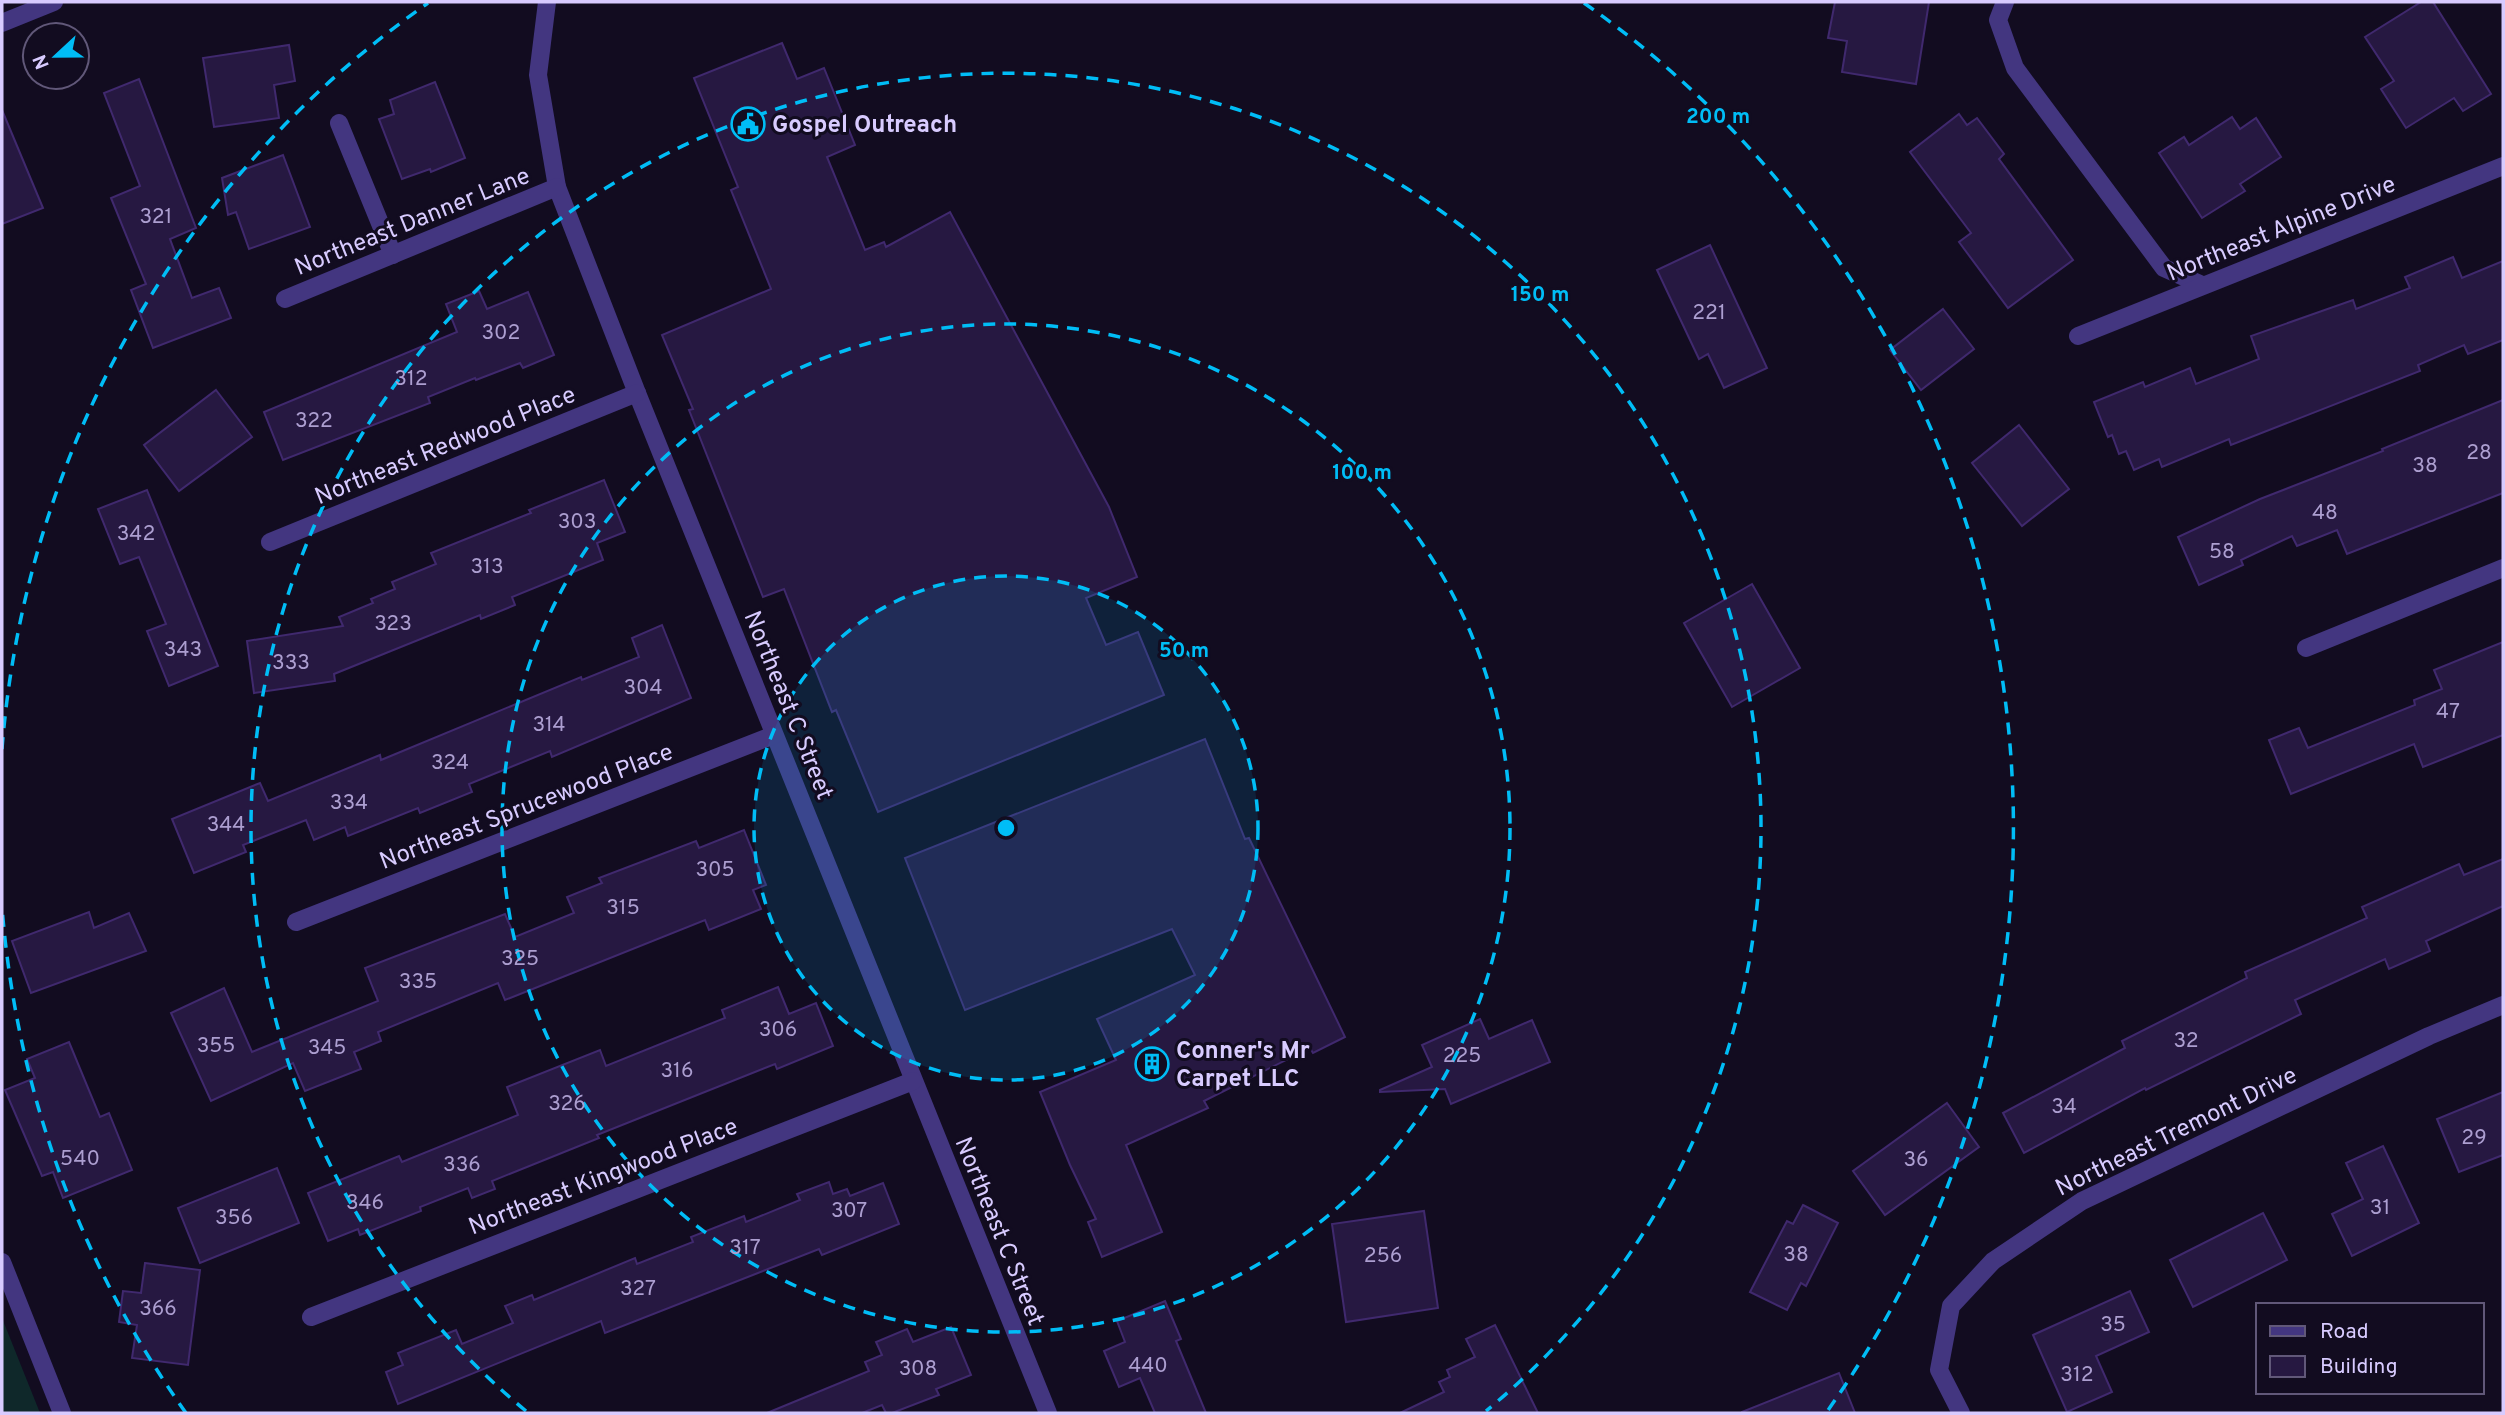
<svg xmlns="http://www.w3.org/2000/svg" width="2505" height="1415" font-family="Overpass,sans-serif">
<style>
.green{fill:#0f282a}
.building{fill:#261841;stroke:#40296e;stroke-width:2}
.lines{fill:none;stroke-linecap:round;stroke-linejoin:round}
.minor{stroke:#433680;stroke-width:18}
.ring{fill:none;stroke:#00bdf6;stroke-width:3.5;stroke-dasharray:12 9}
.labels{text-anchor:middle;stroke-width:6;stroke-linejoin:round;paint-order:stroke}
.number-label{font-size:21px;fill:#ac9ed0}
.poi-label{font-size:24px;font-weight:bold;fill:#d8cbff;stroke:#120c20;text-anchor:start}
.street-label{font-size:24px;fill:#d8cbff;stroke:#120c20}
.centre{fill:#00bdf6;stroke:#120c20;stroke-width:3.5}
.ring-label{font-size:21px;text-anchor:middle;font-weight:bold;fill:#00bdf6;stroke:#120c20;stroke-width:6;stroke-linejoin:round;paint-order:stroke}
</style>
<rect width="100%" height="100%" fill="#120c20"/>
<!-- green -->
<polygon class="green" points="2,1318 40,1413 2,1413"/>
<!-- building -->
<g class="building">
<polygon points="1835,2 1929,2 1916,84 1842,72 1847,41 1828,38"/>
<polygon points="2421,2 2433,2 2491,94 2463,111 2454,98 2406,128 2381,89 2394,81 2365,37"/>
<polygon points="782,43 797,79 824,68 855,145 827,157 865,250 884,242 886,247 950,212 1109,507 1137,577 1086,598 1106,645 1138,632 1164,695 878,812 836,710 832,712 784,589 763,597 689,410 693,409 662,335 771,289 731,190 738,187 694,78"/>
<polygon points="289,45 295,81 274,85 279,118 214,127 203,58"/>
<polygon points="139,79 196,228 170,239 192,298 219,288 231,318 153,348 131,290 146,284 111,198 140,186 104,93"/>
<polygon points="435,82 465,158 431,172 430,169 402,179 379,119 394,114 390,100"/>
<polygon points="2,110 43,208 2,224"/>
<polygon points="1959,114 1967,125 1977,118 2004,154 1999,159 2073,260 2008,308 1959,242 1971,233 1910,152"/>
<polygon points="2232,117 2240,129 2256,118 2281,157 2240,184 2245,191 2202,218 2159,153 2184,137 2189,145"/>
<polygon points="283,155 310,227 249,249 236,212 228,215 222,178"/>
<polygon points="1710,245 1767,368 1724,388 1708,354 1699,359 1657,270"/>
<polygon points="2453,257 2462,278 2503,261 2503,340 2468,354 2464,345 2418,365 2420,371 2231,445 2229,439 2162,467 2159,459 2134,470 2126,451 2119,454 2112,435 2108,437 2094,402 2143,382 2145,387 2190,368 2196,384 2259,359 2251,336 2353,300 2356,309 2410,288 2405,277"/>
<polygon points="479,291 487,309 528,292 554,355 523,368 520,363 476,380 475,378 428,397 430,403 283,460 264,412 457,332 446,304"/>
<polygon points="1943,309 1974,349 1921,390 1890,350"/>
<polygon points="216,390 252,437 179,491 144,445"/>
<polygon points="2503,400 2503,493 2347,554 2337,530 2297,546 2292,536 2241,560 2243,565 2199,585 2178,537 2260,499 2383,451 2382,449"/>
<polygon points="2019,425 2069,489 2022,526 1972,463"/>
<polygon points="604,480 625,532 597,543 603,560 512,597 515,605 481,619 480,615 334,674 335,681 254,693 247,641 343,626 339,617 373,603 371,599 395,589 392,582 436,564 431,553 531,513 529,510"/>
<polygon points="147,490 218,666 169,686 147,631 166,624 139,557 120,564 98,509"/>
<polygon points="1752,584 1800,668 1732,707 1684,623"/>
<polygon points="662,625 691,698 552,757 550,751 469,784 472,792 420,813 418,808 348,836 345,827 314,840 306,820 243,845 246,852 194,873 172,819 260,783 268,801 380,755 381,760 581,677 582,680 639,657 632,638"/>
<polygon points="2503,642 2503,735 2423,767 2414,744 2291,794 2269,740 2299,728 2308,748 2415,705 2414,700 2442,689 2434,670"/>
<polygon points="1205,739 1245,839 1249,838 1345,1037 1313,1053 1310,1048 1204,1101 1208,1108 1126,1145 1162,1232 1102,1257 1088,1222 1096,1219 1070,1165 1040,1092 1116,1060 1097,1019 1195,975 1172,929 965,1010 905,858"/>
<polygon points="744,830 766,885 753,890 761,909 709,930 705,920 505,1000 498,983 378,1032 381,1041 354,1052 361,1069 305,1091 293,1063 211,1101 171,1013 224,988 252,1052 378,1001 365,968 505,914 515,937 574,913 567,897 602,883 599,878 696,841 699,848"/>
<polygon points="2503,859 2503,906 2426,941 2430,951 2389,969 2385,959 2295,1000 2301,1014 2146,1090 2145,1088 2024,1153 2003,1113 2125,1048 2122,1041 2247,978 2245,972 2367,918 2362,907 2459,864 2464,875"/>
<polygon points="89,912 94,928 129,913 146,951 31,993 12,941"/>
<polygon points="778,987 789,1014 816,1003 833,1046 777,1069 775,1064 597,1135 599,1138 492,1181 495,1189 472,1198 468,1188 420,1207 421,1211 360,1235 358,1229 328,1241 308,1193 399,1156 402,1162 518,1115 507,1087 600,1050 606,1066 725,1018 722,1010"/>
<polygon points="1480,1019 1489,1039 1532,1020 1550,1062 1451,1104 1445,1089 1380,1092 1380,1090 1432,1067 1422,1045"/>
<polygon points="69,1042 100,1117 109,1113 132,1170 63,1198 53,1172 42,1176 5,1090 35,1078 27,1059"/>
<polygon points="2503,1092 2503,1155 2459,1172 2437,1119"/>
<polygon points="1947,1103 1979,1147 1885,1215 1853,1171"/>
<polygon points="2383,1146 2419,1223 2352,1256 2332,1214 2363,1199 2346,1163"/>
<polygon points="277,1168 299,1223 200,1263 178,1208"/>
<polygon points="829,1182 833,1194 847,1189 850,1196 883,1183 899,1224 822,1255 819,1249 605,1333 601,1321 398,1404 386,1372 403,1365 398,1353 456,1330 462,1344 513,1323 505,1306 532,1295 534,1300 635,1258 637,1264 693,1242 691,1237 744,1216 746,1222 800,1200 797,1194"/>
<polygon points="1803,1205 1838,1223 1806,1286 1801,1283 1787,1310 1750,1292 1787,1221 1793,1224"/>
<polygon points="1424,1211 1438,1308 1346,1322 1332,1224"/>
<polygon points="2263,1213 2287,1260 2193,1307 2170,1260"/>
<polygon points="145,1263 200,1270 188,1365 132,1358 137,1325 119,1322 123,1291 141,1293"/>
<polygon points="2130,1291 2149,1332 2096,1356 2112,1392 2067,1412 2033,1335"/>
<polygon points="1165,1301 1181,1339 1176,1341 1206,1413 1155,1413 1140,1378 1119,1387 1104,1351 1125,1342 1117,1321"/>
<polygon points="1495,1325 1538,1413 1400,1413 1444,1392 1439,1382 1450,1377 1447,1370 1475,1357 1466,1339"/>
<polygon points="951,1327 971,1375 936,1389 939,1395 892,1413 886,1413 882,1405 862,1413 767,1413 869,1371 865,1362 882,1355 876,1342 907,1329 913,1342"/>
<polygon points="1839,1373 1855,1413 1742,1413 1742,1412"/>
</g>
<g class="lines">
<!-- minor -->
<g class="minor">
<polyline points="547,2 538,75 557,187 637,393 1048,1413"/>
<polyline points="2005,2 1998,20 2015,68 2164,268 2202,285"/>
<polyline points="2,23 54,2"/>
<polyline points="339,123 393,255"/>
<polyline points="285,299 557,187"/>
<polyline points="2078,336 2503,166"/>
<polyline points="270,542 637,393"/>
<polyline points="2306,648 2503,568"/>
<polyline points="296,922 774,735"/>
<polyline points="2,1262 62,1413"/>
<polyline points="311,1317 913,1081"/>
<polyline points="1961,1413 1939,1370 1951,1306 1993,1261 2082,1201 2429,1036 2503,1005"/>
</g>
</g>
<!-- distance rings -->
<circle cx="1006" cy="828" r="252" fill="#00bdf6" fill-opacity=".12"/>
<g class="ring">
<circle cx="1006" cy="828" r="252"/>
<circle cx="1006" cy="828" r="504"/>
<path d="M526 1411A755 755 0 1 1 1486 1411"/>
<path d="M186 1413A1007 1007 0 0 1 2 907M2 749A1007 1007 0 0 1 428 3M1584 3A1007 1007 0 0 1 1826 1413"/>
</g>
<!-- icons -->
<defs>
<symbol id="civic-ring" viewBox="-11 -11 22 22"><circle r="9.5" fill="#120c20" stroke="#00bdf6" stroke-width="1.5"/><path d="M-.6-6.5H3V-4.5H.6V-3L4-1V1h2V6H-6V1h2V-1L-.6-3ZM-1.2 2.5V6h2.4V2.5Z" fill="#00bdf6"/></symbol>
<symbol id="building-ring" viewBox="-11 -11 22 22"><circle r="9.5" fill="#120c20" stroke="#00bdf6" stroke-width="1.5"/><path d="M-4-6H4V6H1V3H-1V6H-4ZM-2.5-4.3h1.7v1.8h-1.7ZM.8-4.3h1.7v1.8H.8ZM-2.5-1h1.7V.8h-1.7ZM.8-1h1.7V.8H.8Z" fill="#00bdf6"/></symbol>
</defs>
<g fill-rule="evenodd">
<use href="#civic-ring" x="729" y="105" width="38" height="38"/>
<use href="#building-ring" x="1133" y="1045" width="38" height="38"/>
</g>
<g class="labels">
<!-- number labels -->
<g class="number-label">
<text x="156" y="223">321</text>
<text x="1709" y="319">221</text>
<text x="501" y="339">302</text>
<text x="411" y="385">312</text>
<text x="314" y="427">322</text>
<text x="2479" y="459">28</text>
<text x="2425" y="472">38</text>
<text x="2325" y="519">48</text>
<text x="577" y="528">303</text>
<text x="136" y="540">342</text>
<text x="2222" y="558">58</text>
<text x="487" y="573">313</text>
<text x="393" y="630">323</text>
<text x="183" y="656">343</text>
<text x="291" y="669">333</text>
<text x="643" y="694">304</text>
<text x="2448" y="718">47</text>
<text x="549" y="731">314</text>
<text x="450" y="769">324</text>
<text x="349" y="809">334</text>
<text x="226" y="831">344</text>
<text x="715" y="876">305</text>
<text x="623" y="914">315</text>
<text x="520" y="965">325</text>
<text x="418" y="988">335</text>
<text x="778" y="1036">306</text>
<text x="2186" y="1047">32</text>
<text x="216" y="1052">355</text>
<text x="327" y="1054">345</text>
<text x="1462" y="1062">225</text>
<text x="677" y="1077">316</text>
<text x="567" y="1110">326</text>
<text x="2064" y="1113">34</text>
<text x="2474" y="1144">29</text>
<text x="80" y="1165">540</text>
<text x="1916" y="1166">36</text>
<text x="462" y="1171">336</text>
<text x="365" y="1209">346</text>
<text x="2380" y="1214">31</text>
<text x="849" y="1217">307</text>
<text x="234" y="1224">356</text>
<text x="745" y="1254">317</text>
<text x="1796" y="1261">38</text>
<text x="1383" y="1262">256</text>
<text x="638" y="1295">327</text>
<text x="158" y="1315">366</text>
<text x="2113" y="1331">35</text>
<text x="1148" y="1372">440</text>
<text x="918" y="1375">308</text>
<text x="2077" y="1381">312</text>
</g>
<!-- poi labels -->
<g class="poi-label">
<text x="772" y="132">Gospel Outreach</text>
<text x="1176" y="1058">Conner's Mr<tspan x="1176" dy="28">Carpet LLC</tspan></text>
</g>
<!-- street labels -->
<g class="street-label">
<text transform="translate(412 221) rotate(-22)" y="8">Northeast Danner Lane</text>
<text transform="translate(2281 228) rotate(-22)" y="8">Northeast Alpine Drive</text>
<text transform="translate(445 445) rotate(-22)" y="8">Northeast Redwood Place</text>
<text transform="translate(789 705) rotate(68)" y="8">Northeast C Street</text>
<text transform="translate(526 806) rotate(-21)" y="8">Northeast Sprucewood Place</text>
<text transform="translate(2176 1131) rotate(-26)" y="8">Northeast Tremont Drive</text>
<text transform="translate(603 1176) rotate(-21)" y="8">Northeast Kingwood Place</text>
<text transform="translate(1000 1231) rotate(68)" y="8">Northeast C Street</text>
</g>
</g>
<circle cx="1006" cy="828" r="10" class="centre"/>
<g class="ring-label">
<text x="1718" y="123">200 m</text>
<text x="1540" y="301">150 m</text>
<text x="1362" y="479">100 m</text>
<text x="1184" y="657">50 m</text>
</g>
<!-- border -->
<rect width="2505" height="1415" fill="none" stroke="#d8cbff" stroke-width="7"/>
<!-- legend -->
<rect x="2256" y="1303" width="228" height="91" fill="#120c20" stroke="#615879" stroke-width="2"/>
<rect x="2270" y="1326" width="35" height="10" fill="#433680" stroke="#615879" stroke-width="2"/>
<text x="2320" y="1338" font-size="21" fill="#d8cbff">Road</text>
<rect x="2270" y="1356" width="35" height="21" fill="#261841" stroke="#615879" stroke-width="2"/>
<text x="2320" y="1373" font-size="21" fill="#d8cbff">Building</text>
<!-- north arrow -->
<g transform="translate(56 56) rotate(248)"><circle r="33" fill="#120c20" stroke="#615879" stroke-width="2"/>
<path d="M0-5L12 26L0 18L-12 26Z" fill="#00bdf6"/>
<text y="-10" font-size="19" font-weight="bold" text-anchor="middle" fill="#d8cbff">N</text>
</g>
</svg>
